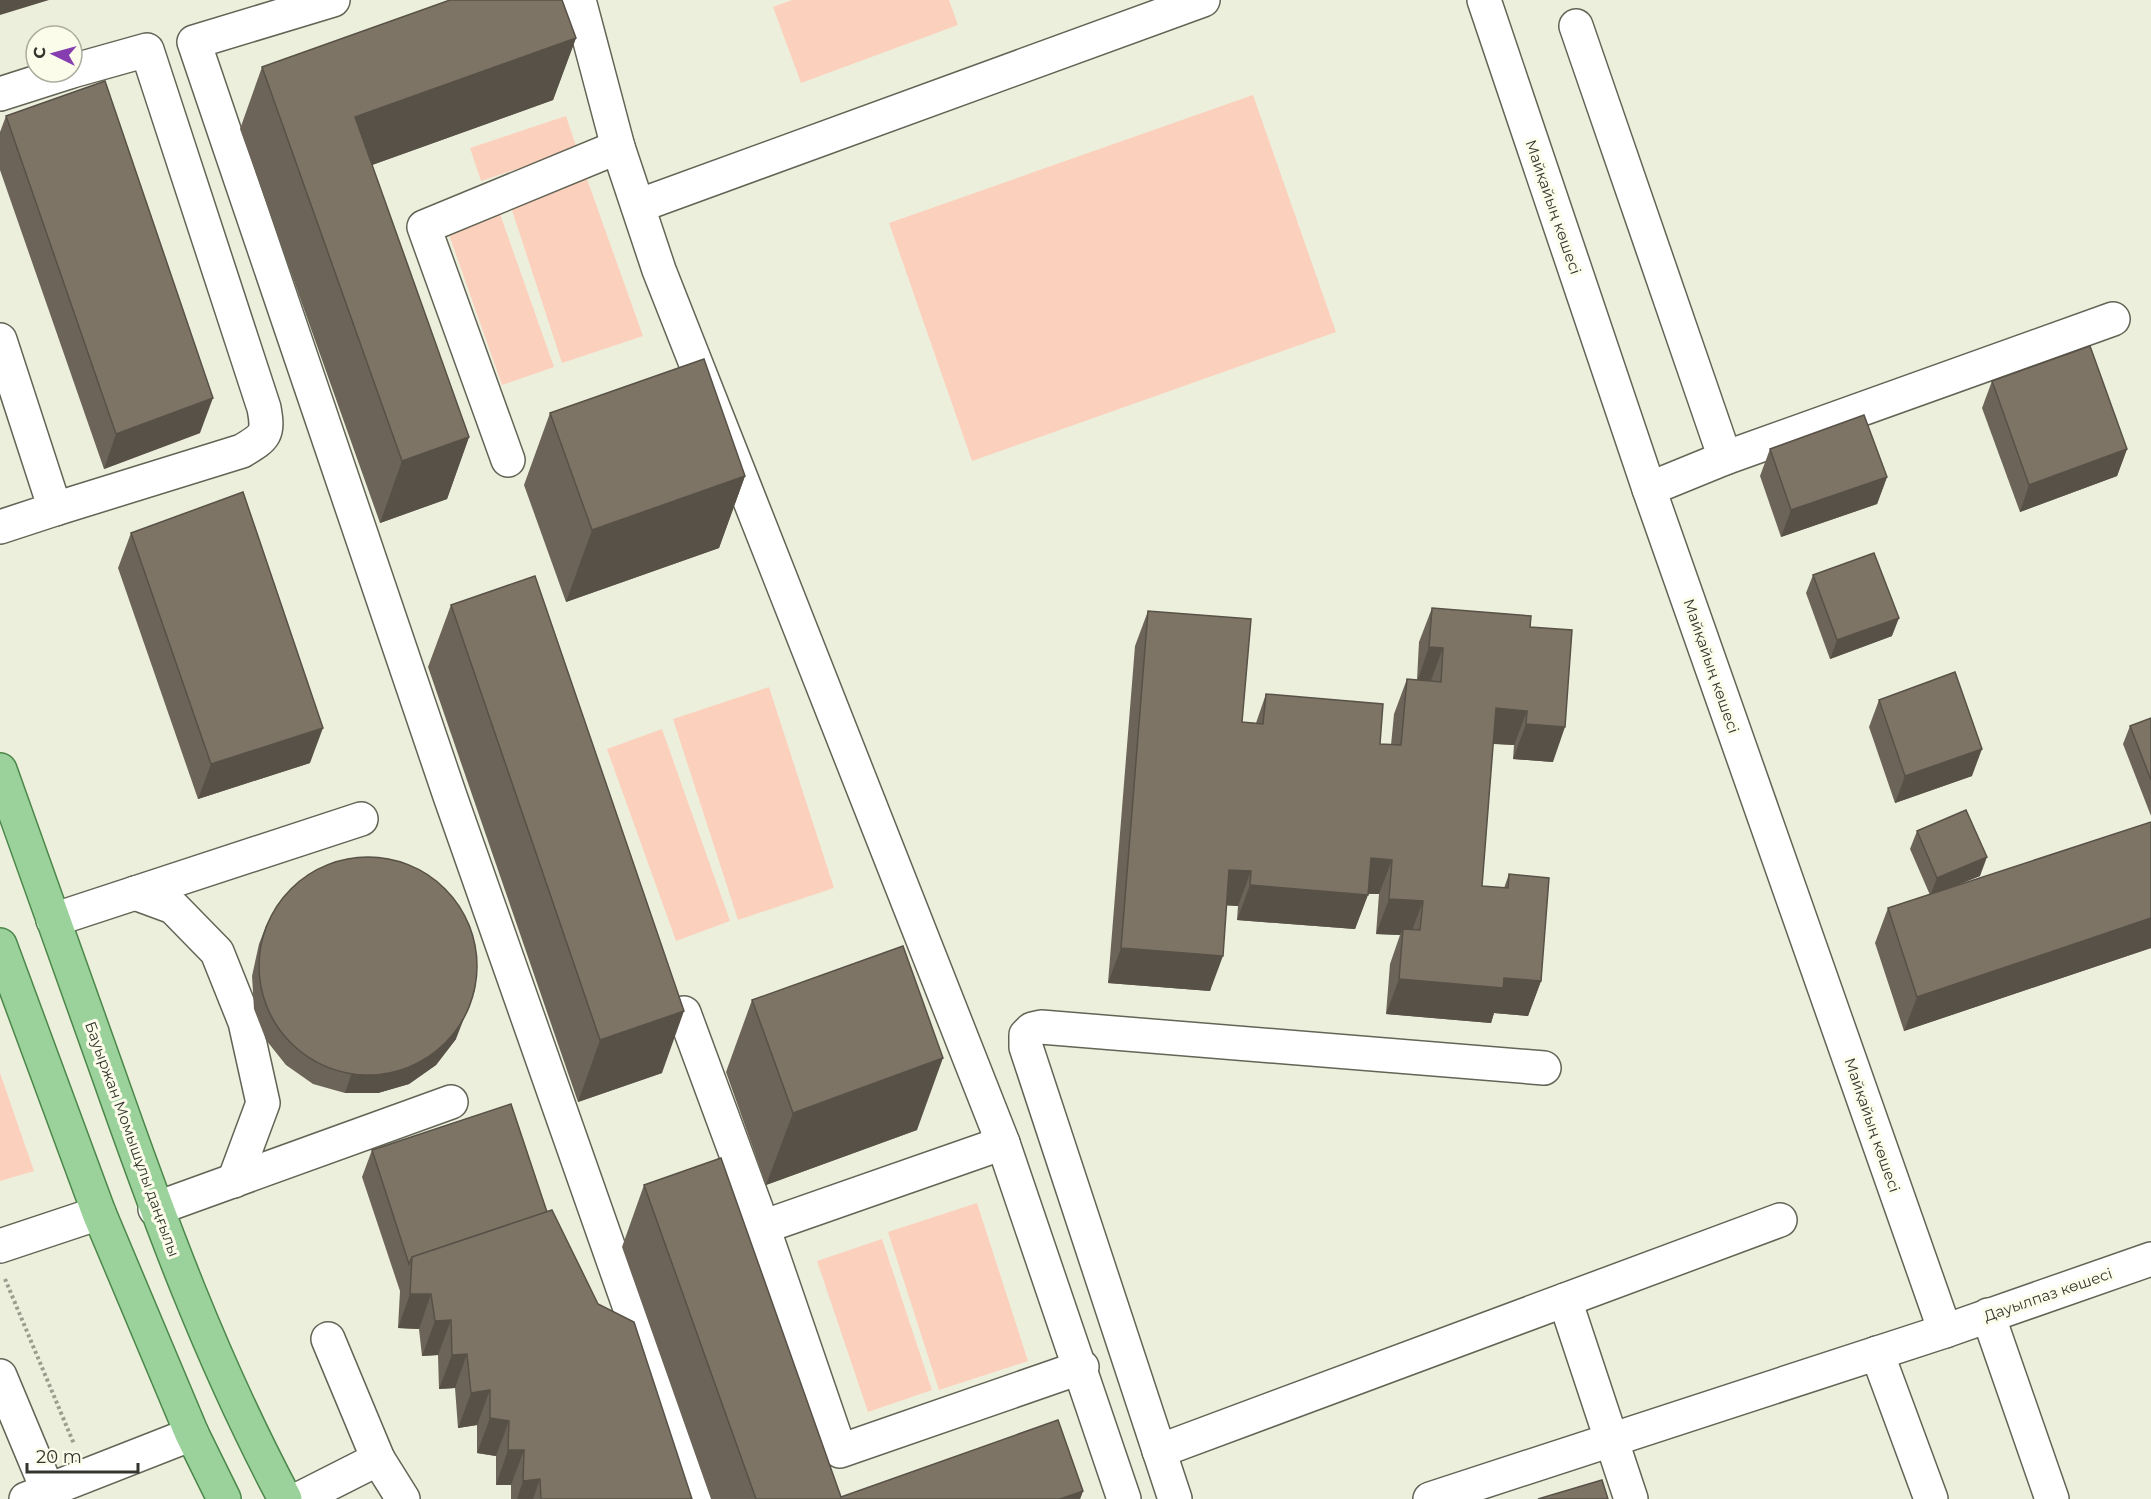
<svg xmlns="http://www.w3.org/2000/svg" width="2151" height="1499" font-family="Montserrat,sans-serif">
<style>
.green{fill:#fbd1bd}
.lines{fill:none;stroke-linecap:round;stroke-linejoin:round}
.minor-casing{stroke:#636455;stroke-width:36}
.major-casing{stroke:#4c874a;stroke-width:36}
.path{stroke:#9b9d8f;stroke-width:4;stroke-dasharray:3 3;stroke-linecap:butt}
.minor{stroke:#fff;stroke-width:33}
.major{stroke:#9bd19b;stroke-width:33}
.wall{fill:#6c6458}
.shaded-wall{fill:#585147}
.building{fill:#7d7466;stroke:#585147;stroke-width:1.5}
.labels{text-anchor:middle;stroke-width:6;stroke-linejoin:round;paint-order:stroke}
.street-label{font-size:15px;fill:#34352e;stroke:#fbfdea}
</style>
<rect width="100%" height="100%" fill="#edefdd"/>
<!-- green -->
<g class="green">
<polygon points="792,0 949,0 958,25 801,83 773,7"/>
<polygon points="1253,95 1336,332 972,461 889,223"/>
<polygon points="566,116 577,149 481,181 470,148"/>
<polygon points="587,179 643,336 562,363 511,207"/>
<polygon points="500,214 554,367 502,385 448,232"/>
<polygon points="769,687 834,888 738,920 673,719"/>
<polygon points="662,729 730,921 676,941 607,749"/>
<polygon points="0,1073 34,1171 0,1181"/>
<polygon points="977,1203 1028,1361 939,1390 888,1232"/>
<polygon points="882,1239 932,1390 868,1412 817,1261"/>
</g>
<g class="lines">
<defs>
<g id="minor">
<polyline points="333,0 194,42 450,796 697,1499"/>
<polyline points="579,0 618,147 659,270 1003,1143 1124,1499"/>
<polyline points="1484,0 1649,489 1945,1331"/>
<polyline points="1576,26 1725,458"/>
<polyline points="0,94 69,72"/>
<polyline points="638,206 1203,0"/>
<polyline points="0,340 55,509 0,527"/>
<polyline points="508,460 424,227 618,147"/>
<polyline points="1649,489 1725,458 2113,319"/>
<path d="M55 509 242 451C265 437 269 435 264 408L147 50 72 71"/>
<polyline points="135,893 173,907 217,952 245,1022 263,1103 234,1181"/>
<polyline points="53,920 361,819"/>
<polyline points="684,1013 763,1227"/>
<polyline points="1003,1143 763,1227 840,1451 1082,1367"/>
<polyline points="155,1209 451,1102"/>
<polyline points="0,1246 99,1213"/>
<polyline points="1565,1300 1631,1499"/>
<polyline points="1988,1315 2052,1499"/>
<polyline points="328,1339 378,1459 403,1499"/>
<polyline points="1877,1353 1931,1499"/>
<polyline points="0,1376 48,1491"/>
<polyline points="1159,1451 1780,1220"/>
<polyline points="26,1499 192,1434"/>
<polyline points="299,1499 378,1459"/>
<polyline points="1175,1499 1026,1047 1026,1035 1032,1029 1041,1027 1544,1068"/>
<polyline points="1430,1499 1945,1331 2151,1259"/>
</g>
<g id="major">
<path d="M0 770C36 871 72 972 108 1073 160 1221 211 1360 285 1499"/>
<polyline points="0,945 99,1213 192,1434 224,1499"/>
</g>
</defs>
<!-- minor casing -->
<use href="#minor" class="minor-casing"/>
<!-- major casing -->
<use href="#major" class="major-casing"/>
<!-- path -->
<polyline class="path" points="5,1279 74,1444"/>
<!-- minor -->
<use href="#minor" class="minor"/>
<!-- major -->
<use href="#major" class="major"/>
</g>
<!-- wall -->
<g class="wall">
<polygon points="576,38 553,100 372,165 469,437 447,499 380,523 240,129 262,67"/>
<polygon points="6,116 200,433 104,469 0,170 0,132"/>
<polygon points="1992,381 2127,449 2117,476 2020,512 1982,408"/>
<polygon points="550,413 745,476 719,548 566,602 524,485"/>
<polygon points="1770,449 1887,477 1877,504 1781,537 1760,476"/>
<polygon points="131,533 310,763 198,799 118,568"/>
<polygon points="1813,575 1892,636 1830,659 1806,593"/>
<polygon points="451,605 662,1073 578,1102 428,667"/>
<polygon points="1432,608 1530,627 1553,762 1513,759 1514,745 1493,744 1482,886 1504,888 1509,874 1541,981 1528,1016 1494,1013 1491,1023 1386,1014 1390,964 1400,935 1376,934 1379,894 1368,894 1355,929 1237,920 1238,906 1227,905 1210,991 1108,983 1135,646 1148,611 1242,722 1256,723 1266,694 1380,744 1391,745 1394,714 1407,679 1417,680 1419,642"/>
<polygon points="1879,700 1972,776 1895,803 1869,727"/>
<polygon points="2151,718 2151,816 2123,744 2130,726"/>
<polygon points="2151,822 2151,948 1904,1031 1875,943 1888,908 1930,895 1910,849 1917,831 1980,876 1949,888"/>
<polygon points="266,926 456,1039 436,1065 409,1084 378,1093 345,1093 313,1084 286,1065 266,1040 254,1009 252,976 259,944"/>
<polygon points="752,1000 917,1130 766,1185 726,1072"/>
<polygon points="372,1150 547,1212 692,1499 511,1499 511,1485 496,1485 496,1456 477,1453 477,1425 458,1428 455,1388 439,1389 438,1355 422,1356 419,1329 398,1328 400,1291 362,1177"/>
<polygon points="644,1185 841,1497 1083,1491 1080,1499 711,1499 622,1247"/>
</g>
<!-- shaded-wall -->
<g class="shaded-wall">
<polygon points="0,0 49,0 0,15"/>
<polygon points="576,38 553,100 333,179 355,117"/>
<polygon points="213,398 200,433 104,469 116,434"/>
<polygon points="469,437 447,499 380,523 402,461"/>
<polygon points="2127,449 2117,476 2020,512 2029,485"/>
<polygon points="745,476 719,548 566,602 592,530"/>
<polygon points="1887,477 1877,504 1781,537 1791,510"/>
<polygon points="1899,618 1892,636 1830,659 1837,640"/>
<polygon points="1429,647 1443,648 1430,683 1417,682"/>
<polygon points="1496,708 1527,711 1514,745 1483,743"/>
<polygon points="1526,724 1565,727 1553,762 1513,759"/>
<polygon points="323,728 310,763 198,799 211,764"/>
<polygon points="1982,749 1972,776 1895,803 1905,776"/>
<polygon points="1987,857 1980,876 1930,896 1937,878"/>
<polygon points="1371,858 1392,860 1379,894 1358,893"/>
<polygon points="1229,870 1251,871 1238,906 1217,905"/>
<polygon points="1250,885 1368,895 1355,929 1237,920"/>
<polygon points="1389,899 1423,901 1410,936 1403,929 1400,935 1376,934"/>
<polygon points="2151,918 2151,948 1904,1031 1917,997"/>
<polygon points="1121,948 1223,956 1210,991 1108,983"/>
<polygon points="1504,978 1541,981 1528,1016 1494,1013 1491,1023 1386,1014 1399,979"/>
<polygon points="475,990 456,1039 436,1065 409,1084 378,1093 345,1093 351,1075"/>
<polygon points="684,1011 662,1073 578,1102 600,1040"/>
<polygon points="943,1058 917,1130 766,1185 793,1113"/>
<polygon points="410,1294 431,1294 419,1329 398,1328"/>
<polygon points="451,1320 438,1355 422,1356 435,1321"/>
<polygon points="467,1354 455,1388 439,1389 452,1355"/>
<polygon points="490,1390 477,1425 458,1428 471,1393"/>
<polygon points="490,1418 509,1421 496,1456 477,1453"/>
<polygon points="508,1450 524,1450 511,1485 496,1485"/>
<polygon points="540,1479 533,1499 517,1499 523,1481"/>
<polygon points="1083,1491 1080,1499 1060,1499"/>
</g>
<!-- building -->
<g class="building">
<polygon points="450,0 562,0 576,38 355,117 469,437 402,461 262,67"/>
<polygon points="105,81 213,398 116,434 6,116"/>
<polygon points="2090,346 2127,449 2029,485 1992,381"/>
<polygon points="704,359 745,476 592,530 550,413"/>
<polygon points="1864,415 1887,477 1791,510 1770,449"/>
<polygon points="243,492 323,728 211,764 131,533"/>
<polygon points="1874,553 1899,618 1837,640 1813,575"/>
<polygon points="535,576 684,1011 600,1040 451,605"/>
<polygon points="1432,608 1531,616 1530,627 1572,630 1565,727 1526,724 1527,711 1496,708 1482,886 1508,888 1509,874 1549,878 1541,981 1504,978 1503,988 1399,979 1403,929 1420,930 1423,901 1389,899 1392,860 1371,858 1368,895 1250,885 1251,871 1229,870 1223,956 1121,948 1148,611 1251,619 1242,722 1263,724 1266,694 1383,704 1380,744 1401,745 1407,679 1441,682 1443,648 1429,647"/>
<polygon points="1955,672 1982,749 1905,776 1879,700"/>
<polygon points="2151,718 2151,780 2130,726"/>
<polygon points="1966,810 1987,857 1937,878 1917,831"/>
<polygon points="2151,822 2151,918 1917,997 1888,908"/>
<circle cx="368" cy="966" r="109"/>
<polygon points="903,946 943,1058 793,1113 752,1000"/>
<polygon points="511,1104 547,1212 412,1257 409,1264 372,1150"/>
<polygon points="721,1158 841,1497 1058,1420 1083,1491 1060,1499 756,1499 644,1185"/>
<polygon points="552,1210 598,1304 634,1322 692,1499 541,1499 540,1479 523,1481 524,1450 508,1450 509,1421 490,1418 490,1390 471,1393 467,1354 452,1355 451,1320 435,1321 431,1294 410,1294 412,1257"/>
<polygon points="1602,1480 1608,1499 1538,1499"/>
</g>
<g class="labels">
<!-- street labels -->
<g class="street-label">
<text transform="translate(1553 207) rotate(71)" y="5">Майқайың көшесі</text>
<text transform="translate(1711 666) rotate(71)" y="5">Майқайың көшесі</text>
<text transform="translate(1872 1125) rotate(71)" y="5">Майқайың көшесі</text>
<text transform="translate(132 1139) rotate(70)" y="5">Бауыржан Момышұлы даңғылы</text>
<text transform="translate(2048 1295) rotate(-19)" y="5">Дауылпаз көшесі</text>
</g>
</g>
<!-- north arrow -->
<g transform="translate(54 54) rotate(275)"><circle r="28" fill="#fbfdea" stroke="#abad9f" stroke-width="1.5"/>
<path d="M0-4.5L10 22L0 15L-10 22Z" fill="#863db0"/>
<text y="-9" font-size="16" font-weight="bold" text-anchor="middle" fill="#34352e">С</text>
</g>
<!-- scale -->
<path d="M27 1463v9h111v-9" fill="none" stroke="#34352e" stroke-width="3"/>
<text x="36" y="1463" font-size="18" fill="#34352e" stroke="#fbfdea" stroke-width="4.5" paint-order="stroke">20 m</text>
</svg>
